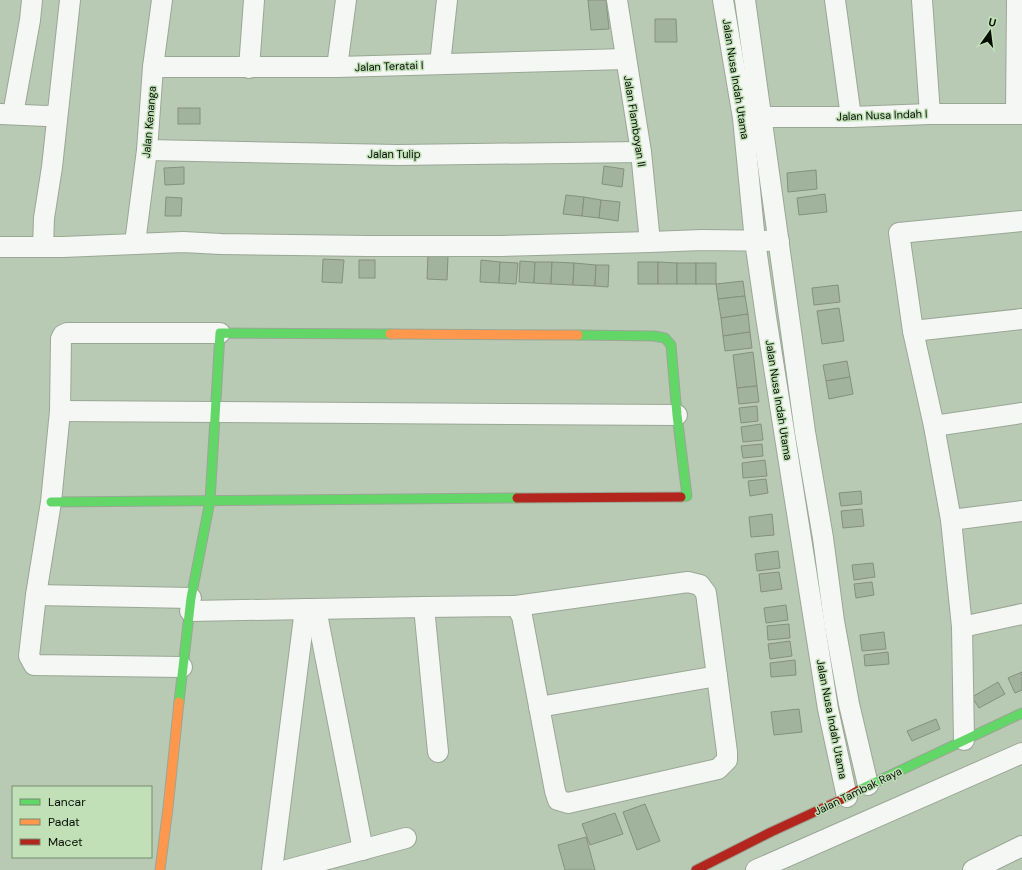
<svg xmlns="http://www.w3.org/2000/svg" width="1022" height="870" font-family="'DM Sans',sans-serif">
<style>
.building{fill:#a2b39d;stroke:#849080}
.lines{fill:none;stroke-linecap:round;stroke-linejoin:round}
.street-casing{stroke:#9aa795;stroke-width:22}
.fast-casing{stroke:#9aa795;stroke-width:11}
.slow-casing{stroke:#9aa795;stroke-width:11}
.jam-casing{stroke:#9aa795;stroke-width:11}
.street{stroke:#f4f7f4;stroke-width:20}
.fast{stroke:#63d668;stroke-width:9}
.slow{stroke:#ff974d;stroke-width:9}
.jam{stroke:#b3261e;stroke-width:9}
.labels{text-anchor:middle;stroke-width:3;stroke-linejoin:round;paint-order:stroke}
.street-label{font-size:11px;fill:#050e03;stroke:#c1e0b7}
</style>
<rect width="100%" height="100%" fill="#b9cab4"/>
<!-- building -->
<g class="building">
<polygon points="588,0 606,0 609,29 591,30"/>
<polygon points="655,19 676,19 677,42 655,42"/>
<rect x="178" y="108" width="22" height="16"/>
<polygon points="604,166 624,169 622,187 602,184"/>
<polygon points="184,167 184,184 165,185 164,168"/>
<polygon points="816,170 817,189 788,192 787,173"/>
<polygon points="825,194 827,212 799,215 797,198"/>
<polygon points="566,195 584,197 582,216 563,214"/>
<polygon points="166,197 182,198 181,216 165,216"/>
<polygon points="584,197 601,200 599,218 582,216"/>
<polygon points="601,200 620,202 618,221 599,218"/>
<polygon points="428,255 448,256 447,280 427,279"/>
<polygon points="323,259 344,260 342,283 322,282"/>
<rect x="359" y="260" width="16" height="18"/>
<polygon points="481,260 500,262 499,283 480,282"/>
<polygon points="520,261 535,262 534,283 519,282"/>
<polygon points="500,262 518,263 516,284 499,283"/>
<polygon points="535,262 552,262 551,284 534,283"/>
<polygon points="552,262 574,263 573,285 551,284"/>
<rect x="638" y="262" width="20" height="22"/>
<polygon points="658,262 677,263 677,284 658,284"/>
<polygon points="574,263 596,265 595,286 573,285"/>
<rect x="677" y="263" width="19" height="21"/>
<rect x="696" y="263" width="20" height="21"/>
<polygon points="596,265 609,265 608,287 595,286"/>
<polygon points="743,281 745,296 718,299 716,284"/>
<polygon points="838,285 840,302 814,305 812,288"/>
<polygon points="745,296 748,314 721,318 718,299"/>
<polygon points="839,308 844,341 822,344 817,311"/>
<polygon points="748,314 750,332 723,336 721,318"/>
<polygon points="750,332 752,348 725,351 723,336"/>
<polygon points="753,352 757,386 737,388 733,355"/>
<polygon points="847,361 850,377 826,381 823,365"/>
<polygon points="850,377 853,394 829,399 826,381"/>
<polygon points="757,386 759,402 739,404 737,388"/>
<polygon points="757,406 758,421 741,423 739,408"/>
<polygon points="761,424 763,440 743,442 741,427"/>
<polygon points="762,444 763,456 743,458 741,446"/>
<polygon points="765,460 767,476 743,478 742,463"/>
<polygon points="766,479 768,493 750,496 748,481"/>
<polygon points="861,491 862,504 841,506 839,493"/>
<polygon points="862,509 864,526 843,528 841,511"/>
<polygon points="772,514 774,535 751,537 749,517"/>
<polygon points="778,551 780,568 757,571 755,554"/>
<polygon points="873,563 875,577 854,580 852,565"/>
<polygon points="779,572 782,589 761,592 759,574"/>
<polygon points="872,582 874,595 856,598 854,584"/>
<polygon points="786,605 788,620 766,623 764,608"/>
<polygon points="789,624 790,638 768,640 767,626"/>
<polygon points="884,632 886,649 862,651 860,635"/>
<polygon points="790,641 792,656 770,659 768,644"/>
<polygon points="888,652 889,664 865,666 864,655"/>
<polygon points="795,660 796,675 771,677 770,663"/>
<polygon points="1022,672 1022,690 1015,693 1008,678"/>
<polygon points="998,682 1005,694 979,708 972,697"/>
<polygon points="799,709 802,732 774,735 771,712"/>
<polygon points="936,719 940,729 912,741 907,731"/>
<polygon points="645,804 660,841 637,850 623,812"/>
<polygon points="615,813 623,834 590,845 582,824"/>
<polygon points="586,837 595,870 565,870 558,845"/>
</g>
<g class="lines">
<defs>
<g id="street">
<polyline points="70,0 52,167 44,218 43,247 63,247 183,242 221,244 369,246 501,246 650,242 702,240 779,241"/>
<polyline points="617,0 641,152 650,242"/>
<polyline points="723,0 743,118 755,241 766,317 828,709 847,797"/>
<polyline points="745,0 805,432 823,538 834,621 849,704 868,785"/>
<polyline points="835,0 851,117"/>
<polyline points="922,0 930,114"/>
<polyline points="440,64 447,0"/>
<polyline points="153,67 337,67 626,59"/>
<polyline points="337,67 346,0"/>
<polyline points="249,68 254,0"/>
<polyline points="1,114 46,116 57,115"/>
<polyline points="13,114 30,20 32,0"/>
<polyline points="1016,114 1017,0"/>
<polyline points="749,117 851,117 930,114 1022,114"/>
<polyline points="147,150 398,155 641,152"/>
<polyline points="135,243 147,150 153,67 162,0"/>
<polyline points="0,247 43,247"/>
<polyline points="913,331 1022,319"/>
<polyline points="60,411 677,415"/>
<polyline points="934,426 1022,413"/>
<polyline points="951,520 1022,511"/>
<polyline points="36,595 191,598"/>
<polyline points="424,607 516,606 688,582 700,585 706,593 727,752 727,760 718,769 568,803 558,800 555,791 522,616 516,606"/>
<polyline points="316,609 363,850"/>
<polyline points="190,611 424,607 438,752"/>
<polyline points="962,627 1022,614"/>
<polyline points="182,667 34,665 29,656 36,595 51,502 60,411 61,339 63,335 67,333 220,333"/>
<polyline points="539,707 717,676"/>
<polyline points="964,740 962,627 951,520 934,426 913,331 899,233 1022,221"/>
<polyline points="272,870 305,609"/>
<polyline points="287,870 406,838"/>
<polyline points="756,870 1022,753"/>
<polyline points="973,870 1022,846"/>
</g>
<g id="fast">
<polyline points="578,335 654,336 665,338 671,345 677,415 687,496 681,497"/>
<polyline points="51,502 517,498"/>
<polyline points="179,702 191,598 210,501 220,333 390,334"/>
<polyline points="859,790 1022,713"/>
</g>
<g id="slow">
<polyline points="390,334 578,335"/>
<polyline points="160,870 168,808 179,702"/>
</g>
<g id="jam">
<polyline points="517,498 681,497"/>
<polyline points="696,870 771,832 847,797 859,790"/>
</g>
</defs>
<!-- street casing -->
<use href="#street" class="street-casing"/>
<!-- fast casing -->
<use href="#fast" class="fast-casing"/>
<!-- slow casing -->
<use href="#slow" class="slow-casing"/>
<!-- jam casing -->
<use href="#jam" class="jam-casing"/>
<!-- street -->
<use href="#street" class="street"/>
<!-- fast -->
<use href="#fast" class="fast"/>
<!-- slow -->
<use href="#slow" class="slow"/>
<!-- jam -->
<use href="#jam" class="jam"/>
</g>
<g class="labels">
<!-- street labels -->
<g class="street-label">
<text transform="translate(389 66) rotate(-2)" y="4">Jalan Teratai I</text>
<text transform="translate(736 79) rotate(81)" y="4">Jalan Nusa Indah Utama</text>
<text transform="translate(882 115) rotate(-2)" y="4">Jalan Nusa Indah I</text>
<text transform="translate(635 121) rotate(81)" y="4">Jalan Flamboyan II</text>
<text transform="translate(149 122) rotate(-85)" y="4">Jalan Kenanga</text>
<text x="394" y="158">Jalan Tulip</text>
<text transform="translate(779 400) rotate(81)" y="4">Jalan Nusa Indah Utama</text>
<text transform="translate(832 719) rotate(79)" y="4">Jalan Nusa Indah Utama</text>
<text transform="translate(858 791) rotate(-26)" y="4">Jalan Tambak Raya</text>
</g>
</g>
<!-- legend -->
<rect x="12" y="786" width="140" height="72" fill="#c1e0b7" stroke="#768c6f"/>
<rect x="20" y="799" width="20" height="6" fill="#63d668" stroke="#768c6f"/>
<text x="48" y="806" font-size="12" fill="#050e03">Lancar</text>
<rect x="20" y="819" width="20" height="6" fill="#ff974d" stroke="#768c6f"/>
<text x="48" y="826" font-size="12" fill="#050e03">Padat</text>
<rect x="20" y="839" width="20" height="6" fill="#b3261e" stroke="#768c6f"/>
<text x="48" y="846" font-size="12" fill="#050e03">Macet</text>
<!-- north arrow -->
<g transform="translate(990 32) rotate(14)" stroke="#c1e0b7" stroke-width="3" paint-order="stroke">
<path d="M0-3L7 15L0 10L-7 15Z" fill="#050e03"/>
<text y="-6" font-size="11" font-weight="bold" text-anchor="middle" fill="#050e03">U</text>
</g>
</svg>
